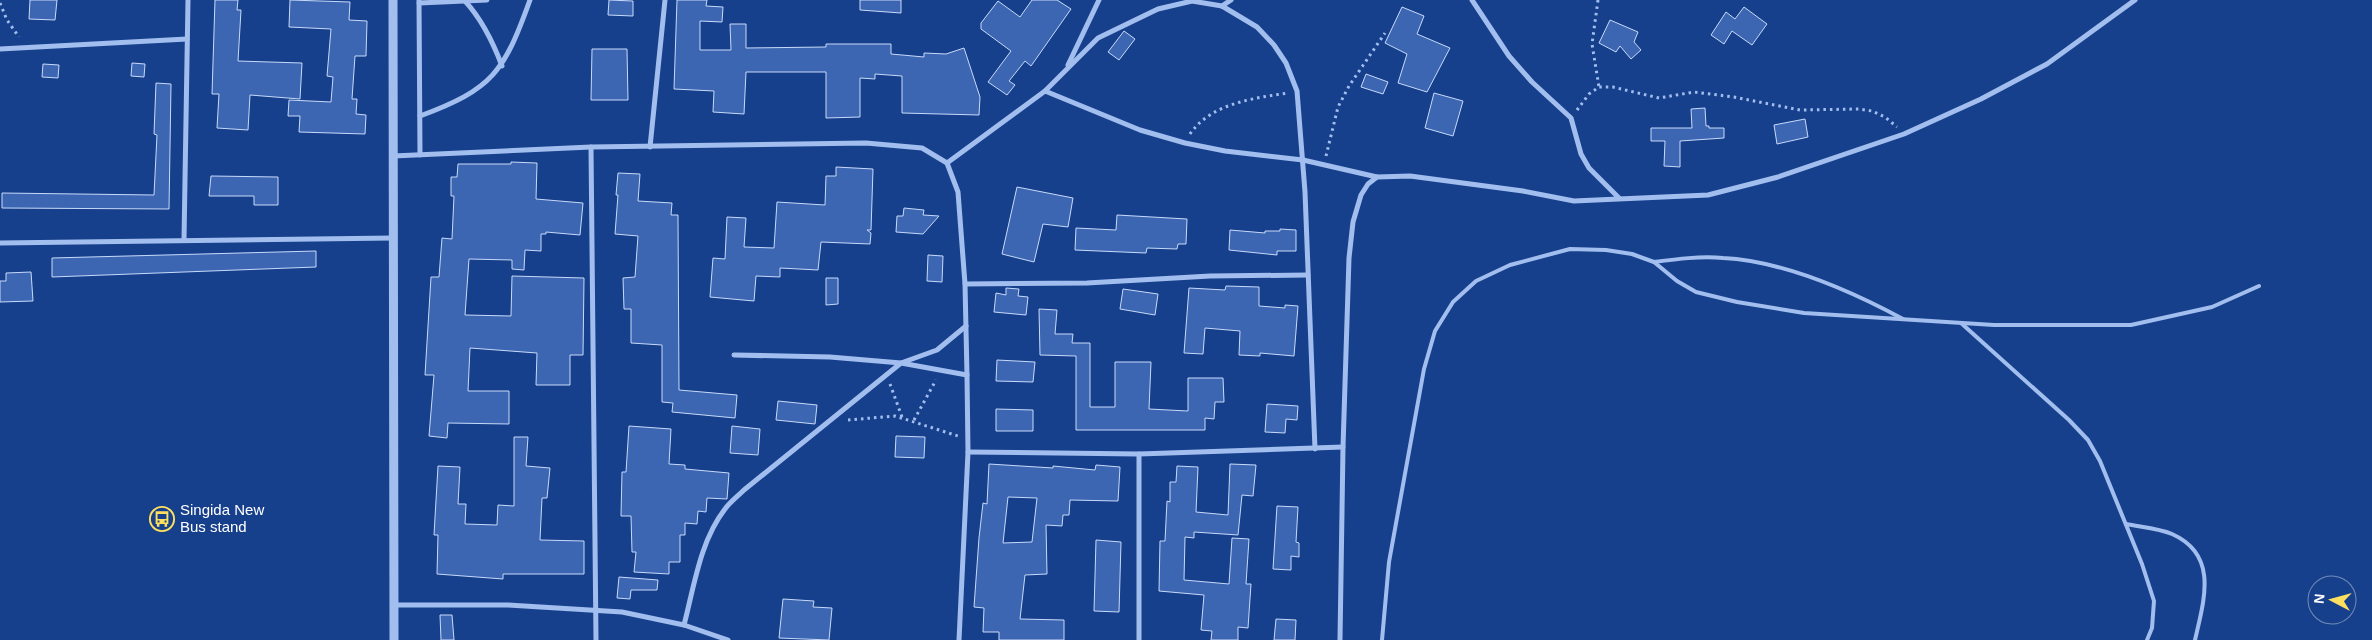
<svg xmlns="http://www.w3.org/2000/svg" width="2372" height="640" font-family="Arial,sans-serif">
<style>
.building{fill:#3c66b2;stroke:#c8dafa;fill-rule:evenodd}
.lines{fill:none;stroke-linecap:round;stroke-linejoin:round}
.path{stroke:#a2beef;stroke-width:3;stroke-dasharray:2.5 4;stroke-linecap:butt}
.service{stroke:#a2beef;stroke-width:4}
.minor{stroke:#a2beef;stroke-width:5}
.tertiary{stroke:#a2beef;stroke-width:9}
.labels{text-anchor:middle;stroke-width:4.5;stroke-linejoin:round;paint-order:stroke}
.poi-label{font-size:15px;fill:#fff;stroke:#17408c;text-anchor:start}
</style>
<rect width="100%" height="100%" fill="#17408c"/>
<!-- building -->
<g class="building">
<polygon points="30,0 57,0 55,20 29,19"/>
<polygon points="215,0 238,0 237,10 241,10 238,61 302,63 300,99 250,95 248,130 217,128 219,94 212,94"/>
<polygon points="290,0 350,2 349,20 367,21 366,56 355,56 352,99 357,99 356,114 366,115 365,134 299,132 300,116 288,116 289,100 331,102 333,77 327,76 331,29 289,27"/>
<polygon points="609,0 633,1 633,16 608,15"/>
<polygon points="677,0 707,0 706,6 723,7 722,22 700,21 700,50 731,50 730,24 746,24 746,48 826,47 826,44 891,44 891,54 924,57 924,53 946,54 964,48 980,97 979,115 902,113 902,76 875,74 875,79 860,78 860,117 826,118 826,72 746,72 744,114 713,112 714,91 674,89"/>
<polygon points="860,0 901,0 901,13 860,10"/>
<polygon points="1032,0 1057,0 1071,9 1031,66 1025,61 1009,81 1015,85 1007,95 988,82 1011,51 981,29 981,23 998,1 1020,17"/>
<polygon points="1402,7 1424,16 1417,34 1450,48 1427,92 1398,83 1407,54 1385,43"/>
<polygon points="1744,7 1767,24 1752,45 1732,31 1724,44 1711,35 1726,12 1735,19"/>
<polygon points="1610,20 1638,32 1634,42 1641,50 1631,59 1620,46 1616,52 1599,43"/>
<polygon points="1124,31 1135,39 1119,60 1108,52"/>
<polygon points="592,49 627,49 628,100 591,100"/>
<polygon points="132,63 145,64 144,77 131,76"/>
<polygon points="43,64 59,65 58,78 42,77"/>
<polygon points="1366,74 1388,82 1383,94 1361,87"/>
<polygon points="156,83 171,84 169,209 2,208 2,193 154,195 157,135 154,134"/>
<polygon points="1434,93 1463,101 1453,136 1425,128"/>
<polygon points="1705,108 1706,126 1709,126 1709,128 1724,128 1724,138 1680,141 1680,167 1664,166 1665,141 1651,141 1651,128 1692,128 1691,109"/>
<polygon points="1805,119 1808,137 1777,144 1774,125"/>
<polygon points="511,162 537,163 536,199 583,203 580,235 546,232 546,234 541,234 541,251 525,250 524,270 512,269 512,260 469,259 465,315 511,316 512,276 584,278 583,355 570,355 570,385 536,385 537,353 470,348 468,391 509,391 509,424 448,423 447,438 429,436 434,375 425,375 431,277 439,277 442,238 452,239 454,196 451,196 451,177 457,177 458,164 511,164"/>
<polygon points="836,167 873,169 871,230 867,230 871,233 870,244 821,242 818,270 780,268 780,277 756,276 754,301 710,297 713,258 725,259 727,217 746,218 744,247 774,248 777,202 825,205 826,176 836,176"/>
<polygon points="618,173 640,174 638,201 672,203 671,215 678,215 679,390 737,395 735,418 672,412 673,403 662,402 662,345 631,343 631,309 624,309 623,278 635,277 638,236 615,234 618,195 616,195"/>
<polygon points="211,176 278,177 278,205 254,205 254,196 209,196"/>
<polygon points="1017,187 1073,198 1068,227 1043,224 1034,262 1002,254"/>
<polygon points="904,208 924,210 923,215 939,216 923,234 896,232 897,216 903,216"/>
<polygon points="1117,215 1187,219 1186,244 1178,244 1177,249 1147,248 1146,253 1075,250 1076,228 1116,230"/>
<polygon points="1280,229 1296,230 1296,251 1277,251 1277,255 1229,250 1230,230 1265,233 1265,231 1280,231"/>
<polygon points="316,251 316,267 52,277 52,258"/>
<polygon points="928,255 943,256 942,282 927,281"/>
<polygon points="31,272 33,301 0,302 0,281 6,281 6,273"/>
<polygon points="826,278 838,278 838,304 826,305"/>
<polygon points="1226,286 1259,287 1259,306 1285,308 1285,305 1298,306 1294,356 1260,353 1260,356 1239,355 1240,331 1205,328 1203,354 1184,353 1189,288 1225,290"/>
<polygon points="1006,288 1019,289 1018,296 1028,297 1026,315 994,312 996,293 1006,295"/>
<polygon points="1123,289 1158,294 1155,315 1120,309"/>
<polygon points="1039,309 1057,310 1055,334 1073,334 1072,343 1090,343 1090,407 1115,407 1115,362 1151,362 1149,409 1188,411 1188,378 1223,378 1224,402 1215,402 1214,419 1205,418 1205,430 1076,430 1076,356 1040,355"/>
<polygon points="997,360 1035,362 1033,382 996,381"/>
<polygon points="778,401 817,405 815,424 776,420"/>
<polygon points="1267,404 1298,406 1297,420 1286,419 1285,433 1265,432"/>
<polygon points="996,409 1033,410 1033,431 996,431"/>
<polygon points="629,426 671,429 669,464 685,465 685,469 729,473 727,499 707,498 706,512 698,511 697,524 685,523 685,535 680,535 680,562 669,562 669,574 634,572 636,552 632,552 631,516 621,516 622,472 626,472"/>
<polygon points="732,426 760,429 758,455 730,453"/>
<polygon points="896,436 925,437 924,458 895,457"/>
<polygon points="514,437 528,437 526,466 550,468 547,498 542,498 540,540 584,541 584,574 503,574 503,579 437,574 438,535 434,535 438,466 460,467 458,504 466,504 465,524 497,525 498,505 514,506"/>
<path d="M989 464 1053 468V466L1095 470 1096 465 1120 467 1118 501 1070 500 1069 515H1063L1062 526 1046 525 1047 574 1025 575 1020 619 1064 620V640H999V632H983L984 608 974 607 979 538 983 503 987 504ZM1008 497 1037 498 1032 542 1003 543Z"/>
<polygon points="1230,464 1256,465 1253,496 1242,495 1238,535 1194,532 1194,538 1185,537 1184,580 1229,584 1232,538 1249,539 1246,584 1251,584 1248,628 1238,627 1238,640 1211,640 1212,631 1201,630 1204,595 1159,591 1160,541 1165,541 1167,501 1170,502 1170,482 1176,482 1177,466 1198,467 1196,512 1228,515"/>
<polygon points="1277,506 1298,507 1296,542 1299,543 1299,557 1291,556 1291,570 1273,569"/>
<polygon points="1096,540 1121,542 1119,612 1094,611"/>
<polygon points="619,577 658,580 657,590 631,590 630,599 617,598"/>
<polygon points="783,599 814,601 813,607 832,608 829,640 779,638"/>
<polygon points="440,615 452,615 454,640 441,640"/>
<polygon points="1276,619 1296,620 1295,640 1274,640"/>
</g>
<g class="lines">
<!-- path -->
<g class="path">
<polyline points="1598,0 1592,44 1599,87"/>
<polyline points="0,3 7,20 19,37"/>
<polyline points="1577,110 1589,94 1599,87 1613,87 1659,98 1694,92 1734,97 1800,110 1859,109 1872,111 1885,117 1897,127"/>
<path d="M1190 134C1211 103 1255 98 1288 93"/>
<polyline points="1326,156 1338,107 1349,86 1385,33"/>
<polyline points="890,384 902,417"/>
<polyline points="848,420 895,416 958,436"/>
<polyline points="914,420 936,380"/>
</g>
<!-- service -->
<g class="service">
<path d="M1654 262C1677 259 1700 256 1723 258 1782 261 1851 291 1903 319"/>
<polyline points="1961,323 2069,420 2088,440 2100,461 2142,564 2154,601 2152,628 2147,640"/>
<path d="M2126 524C2140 527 2158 528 2172 534 2219 555 2204 600 2195 640"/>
<polyline points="1382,640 1389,562 1424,369 1435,331 1453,302 1476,281 1510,265 1570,249 1606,250 1632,254 1654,262 1677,281 1696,292 1737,302 1804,313 1994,325 2131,325 2212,307 2259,286"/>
</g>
<!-- minor -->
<g class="minor">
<polyline points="419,0 420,155"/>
<path d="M464 0C482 19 493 42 502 66"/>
<polyline points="1472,0 1509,56 1532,82 1571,118 1581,154 1589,168 1619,198"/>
<polyline points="419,3 487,0"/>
<polyline points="1222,6 1231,0"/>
<polyline points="0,49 187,39"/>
<polyline points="1068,65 1099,0"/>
<polyline points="1045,91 1140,130 1185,143 1225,151 1303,160 1377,177"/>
<path d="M420 116C493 89 504 72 530 0"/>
<polyline points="591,147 596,640"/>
<polyline points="650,147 665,0"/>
<polyline points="393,156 591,147 866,143 922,148 947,163 958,192 965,284 967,375 968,452 959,640"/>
<polyline points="947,163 1045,91 1098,38 1158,9 1192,1 1222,6 1257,27 1274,45 1286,63 1297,91 1305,192 1315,449"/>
<polyline points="184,240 188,0"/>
<polyline points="0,243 393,238"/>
<polyline points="965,284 1087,283 1210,276 1308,275"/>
<polyline points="734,355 830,357 901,363 967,375"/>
<polyline points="968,452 1139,454 1343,447"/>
<polyline points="393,605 508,605 622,612 684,625 728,640"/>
<path d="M684 625C694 587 700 541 725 509 730 502 738 496 744 490L901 363 937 350 966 326"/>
<polyline points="1139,640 1139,454"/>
<polyline points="1340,640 1343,447 1349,258 1353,222 1361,195 1368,184 1377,177 1410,176 1523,191 1574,201 1708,195 1778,177 1904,134 1981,99 2047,64 2135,0"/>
</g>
<!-- tertiary -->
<polyline class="tertiary" points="393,0 394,640"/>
</g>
<!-- icons -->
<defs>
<symbol id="bus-ring" viewBox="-11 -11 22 22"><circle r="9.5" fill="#17408c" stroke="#ffdf5f" stroke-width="1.5"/><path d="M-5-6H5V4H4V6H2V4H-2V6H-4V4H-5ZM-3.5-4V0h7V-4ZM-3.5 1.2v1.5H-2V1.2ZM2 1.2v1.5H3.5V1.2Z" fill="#ffdf5f"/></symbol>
</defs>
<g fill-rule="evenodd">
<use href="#bus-ring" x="148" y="505" width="28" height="28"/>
</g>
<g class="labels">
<!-- poi labels -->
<g class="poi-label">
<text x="180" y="515">Singida New<tspan x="180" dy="17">Bus stand</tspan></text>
</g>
</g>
<!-- north arrow -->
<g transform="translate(2332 600) rotate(276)"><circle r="24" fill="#17408c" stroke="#748cba"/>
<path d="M0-4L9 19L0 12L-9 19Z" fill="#ffdf5f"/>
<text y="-8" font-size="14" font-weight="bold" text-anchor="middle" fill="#ffffff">N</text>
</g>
</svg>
